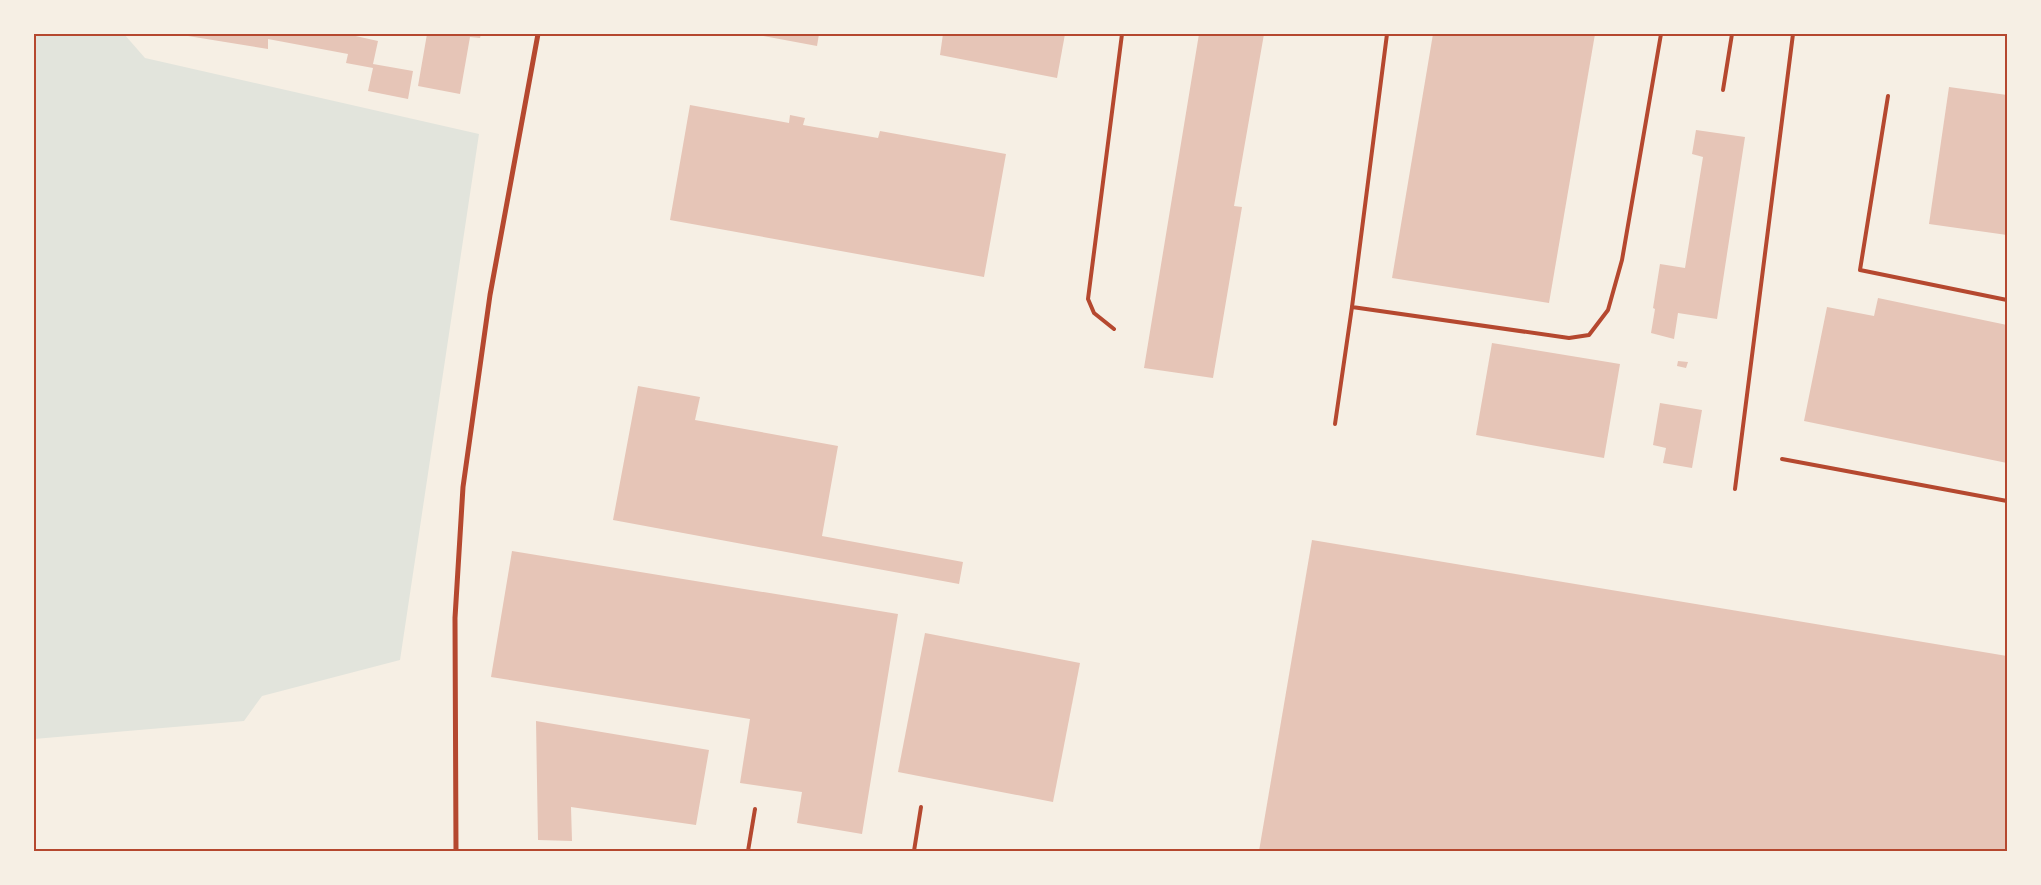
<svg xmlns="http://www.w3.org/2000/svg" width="2041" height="885" font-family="'Titillium Web',sans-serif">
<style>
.green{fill:#e2e4dc}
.building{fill:#e6c5b7}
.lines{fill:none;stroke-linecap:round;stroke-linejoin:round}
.service{stroke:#b5482f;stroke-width:4}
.minor{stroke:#b5482f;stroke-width:5}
.neatline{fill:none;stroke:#b5482f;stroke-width:2}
</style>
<rect width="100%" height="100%" fill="#f6efe4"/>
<!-- green -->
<polygon class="green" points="34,34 124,34 145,58 479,134 400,660 262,696 244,721 34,739"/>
<!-- building -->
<g class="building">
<polygon points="188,34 351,34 351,35 378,41 373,64 413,71 408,99 368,91 373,68 346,63 348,54 268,39 268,49 188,36"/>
<polygon points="427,34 481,34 480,38 470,37 460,94 418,86"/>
<polygon points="753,34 819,34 817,46"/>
<polygon points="943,34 1065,34 1057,78 940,55"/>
<polygon points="1199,34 1264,34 1234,206 1242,207 1213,378 1144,368"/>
<polygon points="1433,34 1595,34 1549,303 1392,278"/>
<polygon points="1949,87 2007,95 2007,235 1929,224"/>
<polygon points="690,105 789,123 790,115 805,118 803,125 878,138 880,131 1006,154 984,277 670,220"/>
<polygon points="1696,130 1745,137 1717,319 1678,313 1674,339 1651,333 1655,309 1653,308 1660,264 1685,268 1703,157 1692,154"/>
<polygon points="1878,298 2007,325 2007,463 1804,421 1827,307 1874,316"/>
<polygon points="1492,343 1620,364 1604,458 1476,435"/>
<polygon points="1678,361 1688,362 1686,368 1677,366"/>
<polygon points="638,386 700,397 695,420 838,446 822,536 963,562 959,584 613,520"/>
<polygon points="1660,403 1702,410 1692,468 1663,463 1666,448 1653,445"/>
<polygon points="1312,540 2007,656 2007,851 1259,851"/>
<polygon points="512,551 898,614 862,834 797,823 802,792 740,783 750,719 491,677"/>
<polygon points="925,633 1080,663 1053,802 898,772"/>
<polygon points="536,721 709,750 696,825 571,807 572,841 538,840"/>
</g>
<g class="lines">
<!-- service -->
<g class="service">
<polyline points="1387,34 1352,307 1569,338 1589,335 1608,310 1622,260 1661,34"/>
<polyline points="1723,90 1732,34"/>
<polyline points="1888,96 1860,270 2007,300"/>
<polyline points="1114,329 1094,313 1088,299 1122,34"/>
<polyline points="1335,424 1352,307"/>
<polyline points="1782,459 2007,501"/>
<polyline points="1735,489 1793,34"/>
<polyline points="748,851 755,809"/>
<polyline points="914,851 921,807"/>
</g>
<!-- minor -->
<polyline class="minor" points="456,851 455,618 463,487 490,295 538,34"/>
</g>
<!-- border -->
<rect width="2041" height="885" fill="none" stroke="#f6efe4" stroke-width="70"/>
<rect x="35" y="35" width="1971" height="815" class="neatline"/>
</svg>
